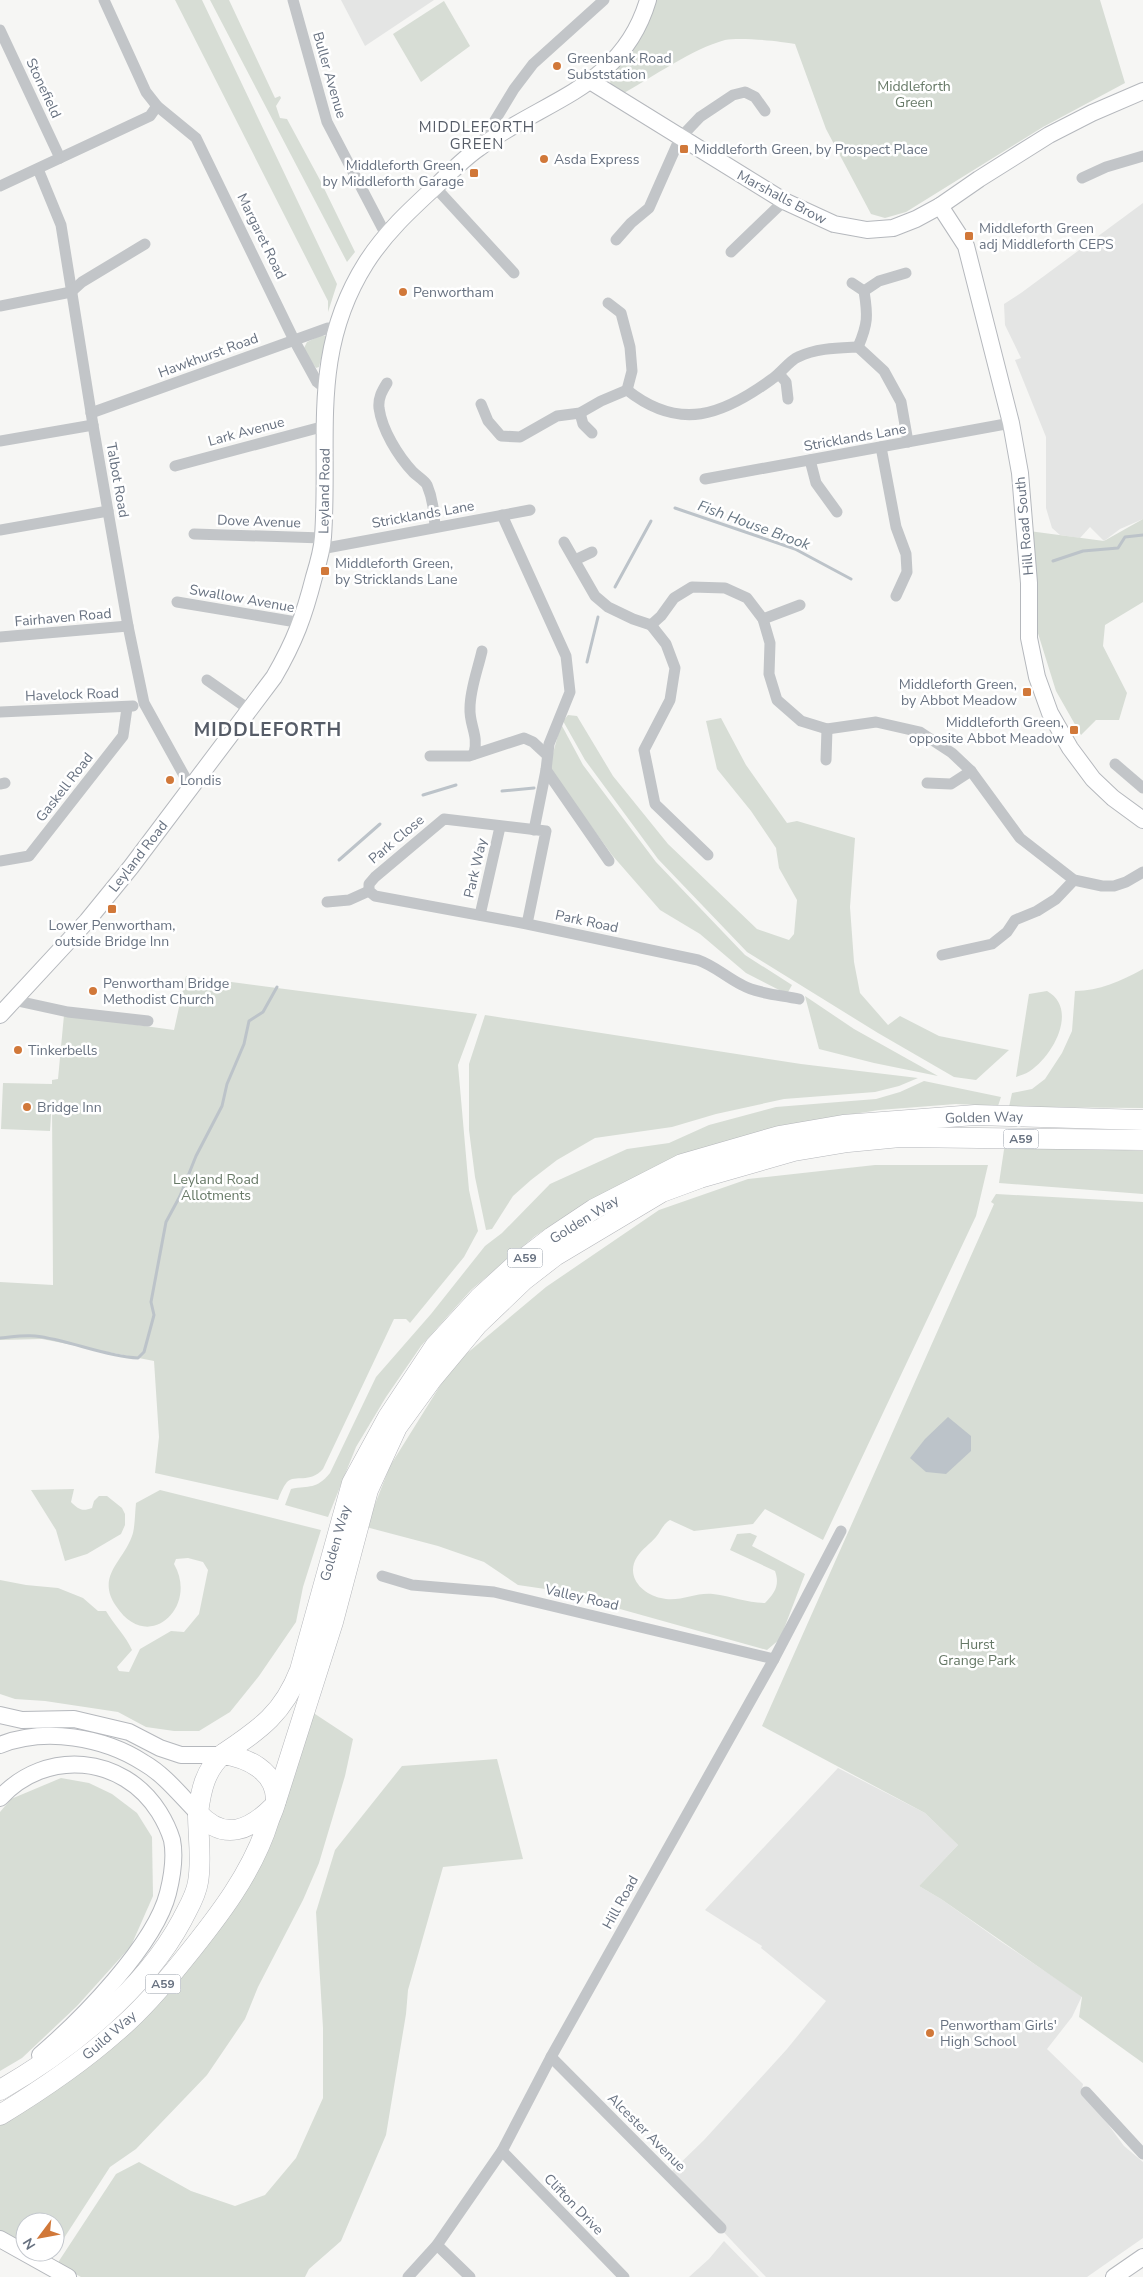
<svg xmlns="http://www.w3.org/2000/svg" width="1143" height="2277" font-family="'Nunito Sans',sans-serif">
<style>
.built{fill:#e4e5e4}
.green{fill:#d7ddd5}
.water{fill:#bcc3c9}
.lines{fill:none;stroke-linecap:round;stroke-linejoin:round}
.stream{stroke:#bcc3c9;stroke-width:3}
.secondary-casing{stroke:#b5b8bd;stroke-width:18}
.highway-casing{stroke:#b5b7bb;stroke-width:21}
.street{stroke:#c2c5c8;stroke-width:11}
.secondary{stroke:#fff;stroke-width:16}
.highway{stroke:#fff;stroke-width:20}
.poi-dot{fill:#d17839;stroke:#fff;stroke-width:2}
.labels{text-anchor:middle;stroke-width:5;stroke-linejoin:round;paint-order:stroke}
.shield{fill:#fff;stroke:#959ca7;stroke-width:1}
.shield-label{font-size:12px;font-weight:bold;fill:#687281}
.poi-label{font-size:14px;fill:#687281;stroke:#fff;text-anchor:start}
.street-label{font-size:14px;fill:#687281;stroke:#fff}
.park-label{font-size:14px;fill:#677967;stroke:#fff}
.neighbourhood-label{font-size:15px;letter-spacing:1px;fill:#565c67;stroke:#fff}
.water-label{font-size:15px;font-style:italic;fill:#697885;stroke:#fff}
.district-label{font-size:19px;font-weight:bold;letter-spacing:1px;fill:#565c67;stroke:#fff}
</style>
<rect width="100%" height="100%" fill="#f6f6f4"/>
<!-- built -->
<g class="built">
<polygon points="341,0 434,0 365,46"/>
<polygon points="1143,203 1143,519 1120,529 1104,541 1090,527 1080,538 1060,535 1052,528 1046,508 1046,437 1015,360 1021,358 1005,325 1004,304 1021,293"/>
<polygon points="838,1768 925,1813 958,1845 919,1886 941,1899 1000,1941 1082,1996 1072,2017 1047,2049 1083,2084 1082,2089 1124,2146 1143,2162 1143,2238 1087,2277 766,2277 669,2174 704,2140 787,2049 826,2001 761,1948 762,1946 705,1910"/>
<polygon points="724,2241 759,2277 689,2277 709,2259"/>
</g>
<!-- green -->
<g class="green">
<polygon points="175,0 202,0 337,284 328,312 328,301"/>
<polygon points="210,0 229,0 275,98 280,96 281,98 276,106 280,118 287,119 320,180 355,252 347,262"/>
<path d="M653 0H1100L1125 83 1043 127 906 212 885 218 871 214 826 129 795 44C780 41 740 37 725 40 692 49 653 77 622 94L610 85C611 67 630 52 640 38 647 26 650 13 653 0Z"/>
<polygon points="444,1 470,46 421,82 393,34"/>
<polygon points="322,335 326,336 326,339 319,367 316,368 303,350 307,342"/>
<polygon points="1143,519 1143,602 1105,625 1103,646 1127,693 1119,720 1096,720 1081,735 1056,691 1036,627 1029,531 1104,541"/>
<polygon points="568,715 577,716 613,776 668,844 757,929 789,940 794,934 797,900 779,868 776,848 751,811 717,769 706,721 721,718 746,765 787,823 797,821 855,838 850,907 854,962 860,993 888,1025 900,1016 939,1036 1009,1050 976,1080 954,1077 878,1033 747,952 658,859 585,760 563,721"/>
<polygon points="561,724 583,765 656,862 745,955 792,985 787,994 746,973 700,934 660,910 612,855 549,768"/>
<path d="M1143 969V1108L1009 1107 1012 1093 1032 1089 1045 1079 1062 1053 1072 1031 1075 991C1099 991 1121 981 1143 969Z"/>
<path d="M186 976 477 1014 458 1065 469 1190 478 1231 464 1257 410 1323 406 1319H394L323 1469C310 1484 295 1474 287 1482 283 1487 280 1494 278 1500L155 1473 159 1437 154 1361 42 1339 0 1340V1282L53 1285 52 1100 50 1131 1 1129 3 1083 52 1084V1080L58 1079 64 1015 174 1030Z"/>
<path d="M1047 991C1079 1009 1053 1056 1030 1071 1026 1074 1020 1075 1016 1077L1029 994Z"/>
<polygon points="805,996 854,1029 938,1076 874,1063 819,1049"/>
<polygon points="485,1015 801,1064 918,1078 899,1086 875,1092 784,1099 716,1114 672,1127 595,1138 557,1160 531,1180 513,1196 492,1229 486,1230 475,1177 469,1130 469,1064"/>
<path d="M924 1081 1001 1097 998 1106 956 1104 879 1110 797 1123 713 1147 589 1201 535 1236 471 1290 421 1346 386 1397 356 1447 328 1517 285 1505 291 1489C310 1485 316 1490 330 1473L376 1377 431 1314 485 1246 502 1233 550 1184 627 1149 669 1143 709 1125 776 1107 876 1099 900 1092Z"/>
<polygon points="1005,1143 1143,1151 1143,1194 999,1183"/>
<path d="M875 1165H988L976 1216 823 1540 765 1509 753 1524 694 1531 670 1520C663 1524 661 1531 656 1537 650 1544 642 1549 637 1557 625 1576 642 1594 661 1598 679 1603 695 1592 713 1594 732 1596 747 1603 765 1603 775 1593 780 1585 775 1571L730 1550 737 1534 750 1533 757 1536 752 1546 805 1574 780 1639 767 1650 552 1590 518 1585 484 1562 438 1546 366 1527 390 1466 453 1365 546 1287 659 1210 748 1179Z"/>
<polygon points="996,1194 1143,1202 1143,2063 1079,2017 1082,1997 941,1899 919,1886 958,1845 925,1813 762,1726 994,1204 991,1202"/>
<path d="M74 1489 71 1502C78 1509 82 1512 92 1508L94 1501 99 1496H107L122 1508 125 1514V1525L121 1534 87 1554 65 1561 56 1530 31 1490Z"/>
<path d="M160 1490 321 1530 303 1587 296 1622 259 1676 230 1712 199 1731H174L146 1727 118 1712 45 1701 15 1699 0 1694V1580L26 1585 58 1588 83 1598 98 1611H106C114 1625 126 1636 132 1650L117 1667 119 1671 129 1672 140 1649 171 1631 184 1632 199 1614 208 1570 203 1562 188 1558 176 1559 174 1564C199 1607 148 1655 116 1606 95 1575 125 1561 133 1533 135 1524 135 1512 136 1503Z"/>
<polygon points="312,1712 353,1739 345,1776 319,1863 303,1900 258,1987 245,2019 207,2075 136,2149 110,2167 55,2252 55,2222 25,2222 25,2245 0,2231 0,2124 206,1943"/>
<polygon points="497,1759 523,1859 443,1867 408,1990 406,2014 386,2135 341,2241 309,2269 305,2277 81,2277 57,2264 116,2174 139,2162 191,2191 235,2206 265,2195 296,2158 323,2098 323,2028 316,1912 335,1850 402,1766"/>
<polygon points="61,1778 89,1783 112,1794 137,1813 152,1837 153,1896 131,1946 77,2006 22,2058 0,2071 0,1812 11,1799"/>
</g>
<!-- water -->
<polygon class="water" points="948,1417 971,1436 971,1451 946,1474 926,1472 910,1458 925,1439"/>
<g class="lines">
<!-- stream -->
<g class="stream">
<polyline points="675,508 795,549 851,579"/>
<polyline points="1053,561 1083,551 1118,548 1125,537 1143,535"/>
<polyline points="615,587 651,521"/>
<polyline points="587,662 598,617"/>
<polyline points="502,791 534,788"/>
<polyline points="423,795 456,785"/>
<polyline points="339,860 380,824"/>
<path d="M0 1338C11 1337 24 1335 35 1336 70 1340 103 1356 138 1358L144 1352 154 1315 151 1302 166 1222 180 1196 196 1156 222 1106 227 1084 244 1044 249 1021 263 1012 277 987"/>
</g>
<defs>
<g id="secondary">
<polyline points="590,81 784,201 834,224 867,230 893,228 916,219 940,206 979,179 1049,135 1092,113 1143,91"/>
<polyline points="940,206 966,246 1011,423 1020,473 1029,583 1029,638 1037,677 1050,713 1070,748 1093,779 1113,798 1143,820"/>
<path d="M0 1015 87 921 131 867 274 677C295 641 304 616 314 577 318 564 322 551 323 537 330 438 309 353 366 263 385 233 410 210 435 187 450 173 463 159 479 148 545 99 622 88 648 0"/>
<polyline points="0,1715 22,1720 74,1719 129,1732 160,1748 181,1755 222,1755"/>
<path d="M0 1745C45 1727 104 1737 144 1763 165 1775 181 1796 198 1813"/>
<path d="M0 1798C46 1748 123 1755 159 1812 164 1820 169 1830 172 1840 175 1855 172 1877 168 1893 155 1945 81 2020 40 2055"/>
<polyline points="0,2239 68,2277"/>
<polyline points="1114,2277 1143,2257"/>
</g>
<g id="highway">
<path d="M223 1754C260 1729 283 1714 300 1670L352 1483 388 1417 435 1346 479 1298 513 1267 552 1237 594 1209 682 1164 779 1136 843 1125 975 1115 1143 1120"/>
<polyline points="276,1801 333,1622 368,1490 397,1427 432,1379 477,1325 524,1280 555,1256 662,1192 700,1178 794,1151 848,1142 900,1137 1143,1140"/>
<path d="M0 2090C68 2051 144 1991 182 1920 188 1908 196 1896 198 1882 202 1860 198 1836 198 1814"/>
<path d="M0 2115C41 2090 81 2063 117 2031 142 2010 164 1984 184 1959 218 1917 253 1872 269 1820 271 1814 276 1805 276 1799 275 1770 247 1758 223 1754 205 1770 201 1790 198 1813 224 1842 250 1830 273 1807"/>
</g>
</defs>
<!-- secondary casing -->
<use href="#secondary" class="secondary-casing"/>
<!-- highway casing -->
<use href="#highway" class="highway-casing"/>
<!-- street -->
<g class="street">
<polyline points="104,0 146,92 157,106 196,138 294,340 317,382 326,389"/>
<polyline points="293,0 327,122 386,235"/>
<polyline points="0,30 60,158"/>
<polyline points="480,145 514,89 533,64 604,0"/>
<polyline points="38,169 61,225 93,425 128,626 144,703 191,788"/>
<polyline points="1082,178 1106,167 1143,156"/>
<polyline points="0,186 150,116 157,106"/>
<polyline points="435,187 514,273"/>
<polyline points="616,240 631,223 649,208 680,138 700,117 733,95 745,92 755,97 765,111"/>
<polyline points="731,252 784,201"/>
<path d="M852 283 864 291C868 316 868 324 858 347"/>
<polyline points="864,291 879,281 906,273"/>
<polyline points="608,303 621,313 630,347 632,371 627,390"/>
<polyline points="0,306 71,292 82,282 145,244"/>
<polyline points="779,374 786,382 788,399"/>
<path d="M387 383C382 391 378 398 379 408 382 430 398 456 413 472 418 477 424 480 427 485 433 499 434 513 435 527"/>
<path d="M481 404 488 421 501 436 520 437 557 416 580 413 601 401 627 390C680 432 723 415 772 379 781 373 789 361 798 357 817 348 838 348 858 347L884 371 901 402 908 442"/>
<polyline points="91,413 328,328 335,328"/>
<polyline points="580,413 583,424 592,433"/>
<polyline points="0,441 93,425"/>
<polyline points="881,447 896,527 906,554 907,572 896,596"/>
<polyline points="810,460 816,483 837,512"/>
<polyline points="175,466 325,426"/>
<polyline points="705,479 1011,423"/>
<polyline points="502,515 566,656 570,692 549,744 546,770 534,830"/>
<polyline points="0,530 108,511"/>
<polyline points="194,534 323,538"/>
<polyline points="564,542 595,596 608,607 633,619 651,625 661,616 674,598 692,587 725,588 747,598 763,619 770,643 769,674 777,700 801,721 827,729 876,722 920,732 952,753 971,771 1020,838 1074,880 1102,886 1114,886 1126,882 1143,872"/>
<polyline points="321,549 530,510"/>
<polyline points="575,560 592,552"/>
<polyline points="177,602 302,623"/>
<polyline points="763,619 800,605"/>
<polyline points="651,625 666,644 675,668 670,700 644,750 655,804 708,855"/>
<polyline points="0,637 128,626"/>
<polyline points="207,680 250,710"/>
<polyline points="0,712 133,706"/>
<path d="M474 754C479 735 469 725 470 708 470 689 478 669 482 651"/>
<polyline points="430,756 469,756 524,738 533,742 547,755"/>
<polyline points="826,760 827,729"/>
<polyline points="1115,764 1143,788"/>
<polyline points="546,770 609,861"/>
<polyline points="927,783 951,784 971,771"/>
<polyline points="0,784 5,783"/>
<polyline points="0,861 29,856 123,736 127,708"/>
<polyline points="327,902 349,900 369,891"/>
<polyline points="480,915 500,827"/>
<path d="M527 924 546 831 444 819 375 877 369 884V891L375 896 527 924 698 960C715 966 726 977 742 985 758 994 781 995 799 999"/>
<polyline points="942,955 992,944 1007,932 1015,920 1037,911 1056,899 1074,880"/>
<polyline points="13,1000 68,1012 148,1021"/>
<polyline points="382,1576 412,1585 494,1592 774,1659"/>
<polyline points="551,2057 721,2228"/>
<polyline points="1086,2092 1143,2154"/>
<polyline points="502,2151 624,2277"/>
<polyline points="437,2245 470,2277"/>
<polyline points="408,2277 437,2245 502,2151 551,2057 774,1659 841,1531"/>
</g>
<!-- secondary -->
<use href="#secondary" class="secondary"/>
<!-- highway -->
<use href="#highway" class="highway"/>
</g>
<!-- markers -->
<g class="poi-dot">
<circle cx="557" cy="66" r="5"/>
<rect x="679" y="144" width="10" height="10" rx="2.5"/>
<circle cx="544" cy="159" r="5"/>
<rect x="469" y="168" width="10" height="10" rx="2.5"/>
<rect x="964" y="231" width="10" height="10" rx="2.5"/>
<circle cx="403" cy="292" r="5"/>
<rect x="320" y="566" width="10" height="10" rx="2.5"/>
<rect x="1022" y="687" width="10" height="10" rx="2.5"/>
<rect x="1069" y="725" width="10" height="10" rx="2.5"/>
<circle cx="170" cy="780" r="5"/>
<rect x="107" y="904" width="10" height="10" rx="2.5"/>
<circle cx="93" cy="991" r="5"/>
<circle cx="18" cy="1050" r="5"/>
<circle cx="27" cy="1107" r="5"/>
<circle cx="930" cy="2033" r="5"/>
</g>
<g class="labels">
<!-- shield labels -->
<g class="shield">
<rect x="1003.5" y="1129.5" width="35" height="19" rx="4"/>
<rect x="507.5" y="1248.5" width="35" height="19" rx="4"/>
<rect x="145.5" y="1974.5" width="35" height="19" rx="4"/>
</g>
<g class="shield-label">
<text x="1021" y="1143">A59</text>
<text x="525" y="1262">A59</text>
<text x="163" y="1988">A59</text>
</g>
<!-- poi labels -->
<g class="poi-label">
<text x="567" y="63">Greenbank Road<tspan x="567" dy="16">Subststation</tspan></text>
<text x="694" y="154">Middleforth Green, by Prospect Place</text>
<text x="554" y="164">Asda Express</text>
<text x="464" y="170" text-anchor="end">Middleforth Green,<tspan x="464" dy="16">by Middleforth Garage</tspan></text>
<text x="979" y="233">Middleforth Green<tspan x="979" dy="16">adj Middleforth CEPS</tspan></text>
<text x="413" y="297">Penwortham</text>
<text x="335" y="568">Middleforth Green,<tspan x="335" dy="16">by Stricklands Lane</tspan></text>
<text x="1017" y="689" text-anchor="end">Middleforth Green,<tspan x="1017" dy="16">by Abbot Meadow</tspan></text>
<text x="1064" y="727" text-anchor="end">Middleforth Green,<tspan x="1064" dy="16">opposite Abbot Meadow</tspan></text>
<text x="180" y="785">Londis</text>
<text x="112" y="930" text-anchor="middle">Lower Penwortham,<tspan x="112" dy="16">outside Bridge Inn</tspan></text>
<text x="103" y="988">Penwortham Bridge<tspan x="103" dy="16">Methodist Church</tspan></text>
<text x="28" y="1055">Tinkerbells</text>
<text x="37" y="1112">Bridge Inn</text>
<text x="940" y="2030">Penwortham Girls'<tspan x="940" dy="16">High School</tspan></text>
</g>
<!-- street labels -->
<g class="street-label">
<text transform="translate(330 75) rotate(74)" y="5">Buller Avenue</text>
<text transform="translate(44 88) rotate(65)" y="5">Stonefield</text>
<text transform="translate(782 197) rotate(28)" y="5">Marshalls Brow</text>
<text transform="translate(262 236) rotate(64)" y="5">Margaret Road</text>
<text transform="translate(208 355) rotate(-20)" y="5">Hawkhurst Road</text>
<text transform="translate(246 431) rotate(-15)" y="5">Lark Avenue</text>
<text transform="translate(855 437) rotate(-10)" y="5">Stricklands Lane</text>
<text transform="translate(118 480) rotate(80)" y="5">Talbot Road</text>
<text transform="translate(324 491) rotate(-89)" y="5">Leyland Road</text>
<text transform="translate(423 514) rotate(-10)" y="5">Stricklands Lane</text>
<text transform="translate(259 521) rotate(2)" y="5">Dove Avenue</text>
<text transform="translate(1024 526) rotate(-95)" y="5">Hill Road South</text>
<text transform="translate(242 598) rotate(10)" y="5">Swallow Avenue</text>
<text transform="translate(63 617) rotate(-5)" y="5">Fairhaven Road</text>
<text transform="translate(72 694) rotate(-2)" y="5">Havelock Road</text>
<text transform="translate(64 787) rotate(-52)" y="5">Gaskell Road</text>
<text transform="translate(396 839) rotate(-40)" y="5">Park Close</text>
<text transform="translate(138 856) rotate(-52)" y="5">Leyland Road</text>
<text transform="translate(475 868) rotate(-77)" y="5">Park Way</text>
<text transform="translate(587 921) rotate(12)" y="5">Park Road</text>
<text transform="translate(984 1117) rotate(-1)" y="5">Golden Way</text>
<text transform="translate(584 1219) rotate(-32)" y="5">Golden Way</text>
<text transform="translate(335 1543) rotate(-74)" y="5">Golden Way</text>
<text transform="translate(582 1597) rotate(13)" y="5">Valley Road</text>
<text transform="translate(620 1902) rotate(-61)" y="5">Hill Road</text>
<text transform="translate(109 2035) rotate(-41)" y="5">Guild Way</text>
<text transform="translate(647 2132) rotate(45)" y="5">Alcester Avenue</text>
<text transform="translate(574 2204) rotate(46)" y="5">Clifton Drive</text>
</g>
<!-- park labels -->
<g class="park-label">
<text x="914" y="91">Middleforth<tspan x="914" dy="16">Green</tspan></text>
<text x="216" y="1184">Leyland Road<tspan x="216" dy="16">Allotments</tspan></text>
<text x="977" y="1649">Hurst<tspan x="977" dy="16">Grange Park</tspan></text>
</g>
<!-- neighbourhood labels -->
<g class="neighbourhood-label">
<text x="477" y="132">MIDDLEFORTH<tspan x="477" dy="17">GREEN</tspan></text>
</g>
<!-- water labels -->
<g class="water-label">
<text transform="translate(754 525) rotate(20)" y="5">Fish House Brook</text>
</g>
<!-- district labels -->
<g class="district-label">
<text x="268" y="736">MIDDLEFORTH</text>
</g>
</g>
<!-- north arrow -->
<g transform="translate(40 2237) rotate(238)"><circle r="24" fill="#ffffff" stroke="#c3c7cd"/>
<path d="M0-4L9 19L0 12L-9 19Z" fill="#d17839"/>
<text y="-8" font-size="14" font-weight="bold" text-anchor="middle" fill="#687281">N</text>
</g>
</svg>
